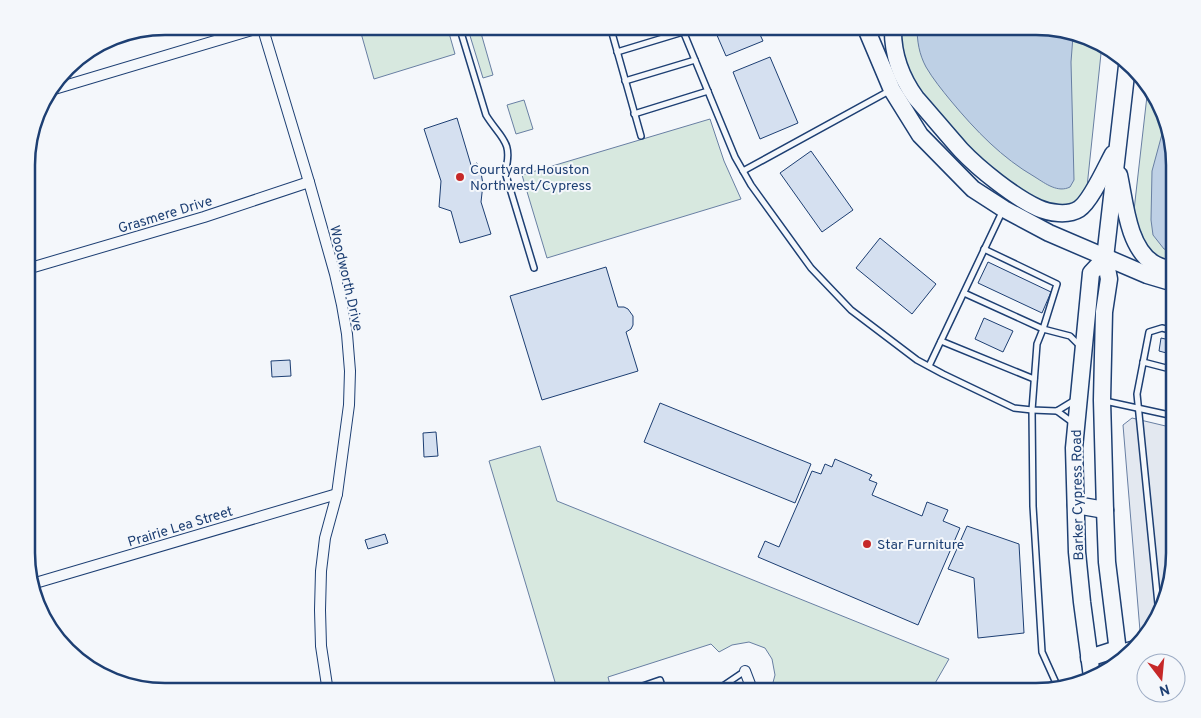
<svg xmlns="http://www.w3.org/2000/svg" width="1201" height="718" font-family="Overpass,sans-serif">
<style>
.green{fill:#d7e8df;stroke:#687fa3}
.parking{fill:#e3e8f0;stroke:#687fa3}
.water{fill:#bed0e5;stroke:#687fa3}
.building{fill:#d5e0f0;stroke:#1d3f73}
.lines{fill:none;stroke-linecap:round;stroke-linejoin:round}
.lane-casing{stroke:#1d3f73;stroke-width:8}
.street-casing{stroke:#1d3f73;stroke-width:12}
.primary-casing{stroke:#1d3f73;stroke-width:19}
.lane{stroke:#f4f7fb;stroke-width:5}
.street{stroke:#f4f7fb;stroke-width:10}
.primary{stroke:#f4f7fb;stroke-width:16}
.poi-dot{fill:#c62828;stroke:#f4f7fb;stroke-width:2}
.labels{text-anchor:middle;stroke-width:4;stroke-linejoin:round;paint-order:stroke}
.poi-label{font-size:14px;fill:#1d3f73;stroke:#f4f7fb;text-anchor:start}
.street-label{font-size:14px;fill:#1d3f73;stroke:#f4f7fb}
.rim{fill:none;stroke:#1d3f73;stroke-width:2.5}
</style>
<rect width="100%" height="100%" fill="#f4f7fb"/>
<!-- green -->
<g class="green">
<polygon points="359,26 447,26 455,54 374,79"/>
<polygon points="467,26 479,26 493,75 483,78"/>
<polygon points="900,26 1037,26 1102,44 1087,187 1077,204 1051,208 1019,191 974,155 922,95 903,61"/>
<polygon points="1148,87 1156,95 1174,155 1174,264 1165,263 1141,244 1133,219"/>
<polygon points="524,100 533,129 516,134 507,105"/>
<polygon points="710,119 724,161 741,199 547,258 522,175"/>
<polygon points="540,446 557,501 949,659 930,692 771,692 771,690 775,675 772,659 765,648 749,642 732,645 719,652 711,644 608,677 612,692 558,692 489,461"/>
</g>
<!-- parking -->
<polygon class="parking" points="1132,418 1174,428 1174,562 1156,623 1151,627 1140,631 1123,425"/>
<!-- water -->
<g class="water">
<path d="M917 26H1037L1073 36 1071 62 1074 180 1070 187C1058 193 1046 184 1035 177 1002 158 976 131 951 101 942 90 933 79 926 67 919 54 917 41 917 26Z"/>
<polygon points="1165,123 1174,155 1174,252 1164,249 1153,235 1151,220 1152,171"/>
</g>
<!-- building -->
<g class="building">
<polygon points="713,26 756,26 763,41 726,56"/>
<polygon points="770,57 798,123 760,139 733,72"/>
<polygon points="457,118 471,165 477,163 481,173 483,184 481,202 491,234 460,243 451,211 439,207 441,181 424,129"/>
<polygon points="811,151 853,210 822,232 780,173"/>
<polygon points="880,238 936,284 912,314 856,268"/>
<polygon points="988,262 1051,292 1042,313 978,283"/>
<polygon points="606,267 618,307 624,307 628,309 633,316 633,325 631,329 626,332 638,371 542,400 510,296"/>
<polygon points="984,318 1013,331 1003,352 975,339"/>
<polygon points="1161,338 1174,341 1174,355 1159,351"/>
<polygon points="290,360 291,376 272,377 271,361"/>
<polygon points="660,403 811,464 795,503 644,442"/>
<polygon points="436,432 438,456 424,457 423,433"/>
<polygon points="835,459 872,475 869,480 877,483 872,495 922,516 927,502 948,510 943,521 960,528 918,625 758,557 765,541 779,547 812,471 821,474 825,464 832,467"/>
<polygon points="967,526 1019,544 1024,633 978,638 974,578 948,569"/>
<polygon points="385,534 388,543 368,549 365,540"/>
</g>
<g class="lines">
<defs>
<g id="lane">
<path d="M459 26 486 115C500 138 514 141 505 172L534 268"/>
<polyline points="618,26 612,33 641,136"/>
<polyline points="681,26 735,157 751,185 811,268 851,310 917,360 943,374 1014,408 1032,410 1057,411 1075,400"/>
<polyline points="617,52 683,32"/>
<polyline points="625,81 695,60"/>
<polyline points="634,114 708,91"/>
<polyline points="743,171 889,91"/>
<polyline points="984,249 1057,284 1043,329 1037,344 1032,410 1033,506 1042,652 1056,683 1057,688"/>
<polyline points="964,293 1043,329 1070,336 1080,346"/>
<polyline points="941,341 1034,379"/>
<polyline points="1143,362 1174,370"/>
<polyline points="929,366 1002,212"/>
<polyline points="1105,401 1174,416"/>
<polyline points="1057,411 1072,422"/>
<polyline points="1159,614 1137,394 1149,332 1162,328 1174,331"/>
<polyline points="1119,648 1136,643"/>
<polyline points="628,692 628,691 660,680 664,692"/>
<polyline points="714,692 745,671"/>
</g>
<g id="street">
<polyline points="262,26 309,182 335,274 342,305 347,334 350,371 349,405 337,494 325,538 321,571 320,610 321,646 328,692"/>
<polyline points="51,90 262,27"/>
<polyline points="27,269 204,217 309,182"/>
<polyline points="32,584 337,494"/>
<polyline points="745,671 753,692"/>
</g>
<g id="primary">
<polyline points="865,26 892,90 920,135 973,189 1004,209 1049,233 1147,275 1174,283"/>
<path d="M893 26C892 53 900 76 916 98 931 115 946 133 961 150 979 169 1014 197 1038 208 1049 213 1068 216 1079 209 1091 201 1106 167 1113 154"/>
<path d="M1119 175C1125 203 1128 247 1153 263 1159 267 1168 269 1174 271"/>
<polyline points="1076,505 1105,510"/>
<polyline points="1089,658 1117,649"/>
<polyline points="1119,660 1107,562 1105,510 1102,400 1104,312 1109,279 1105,258 1127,66"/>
<polyline points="1092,677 1082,602 1077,552 1074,448 1091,273 1105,258"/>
</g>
</defs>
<!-- lane casing -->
<use href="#lane" class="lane-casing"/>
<!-- street casing -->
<use href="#street" class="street-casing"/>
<!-- primary casing -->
<use href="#primary" class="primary-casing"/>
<!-- lane -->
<use href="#lane" class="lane"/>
<!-- street -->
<use href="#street" class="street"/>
<!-- primary -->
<use href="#primary" class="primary"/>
</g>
<!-- markers -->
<g class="poi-dot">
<circle cx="460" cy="177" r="5"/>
<circle cx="867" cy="544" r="5"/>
</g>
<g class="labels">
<!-- poi labels -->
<g class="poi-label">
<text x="470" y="174">Courtyard Houston<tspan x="470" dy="16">Northwest/Cypress</tspan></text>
<text x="877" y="549">Star Furniture</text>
</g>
<!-- street labels -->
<g class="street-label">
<text transform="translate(165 214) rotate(-17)" y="5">Grasmere Drive</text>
<text transform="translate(347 278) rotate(77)" y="5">Woodworth Drive</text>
<text transform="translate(1077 495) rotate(-91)" y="5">Barker Cypress Road</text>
<text transform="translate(180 526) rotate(-17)" y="5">Prairie Lea Street</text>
</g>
</g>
<!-- crop -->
<path d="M0 0H1201V718H0ZM165 35H1036A130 130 0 0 1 1166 165V553A130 130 0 0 1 1036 683H165A130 130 0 0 1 35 553V165A130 130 0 0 1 165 35Z" fill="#f4f7fb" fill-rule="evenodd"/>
<path class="rim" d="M165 35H1036A130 130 0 0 1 1166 165V553A130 130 0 0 1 1036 683H165A130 130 0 0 1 35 553V165A130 130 0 0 1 165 35Z"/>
<!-- north arrow -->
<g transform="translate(1161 678) rotate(164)"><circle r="24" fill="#f4f7fb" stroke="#9eadc5"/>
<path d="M0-4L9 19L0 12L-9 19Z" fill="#c62828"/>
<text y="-8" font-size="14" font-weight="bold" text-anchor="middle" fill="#1d3f73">N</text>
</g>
</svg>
